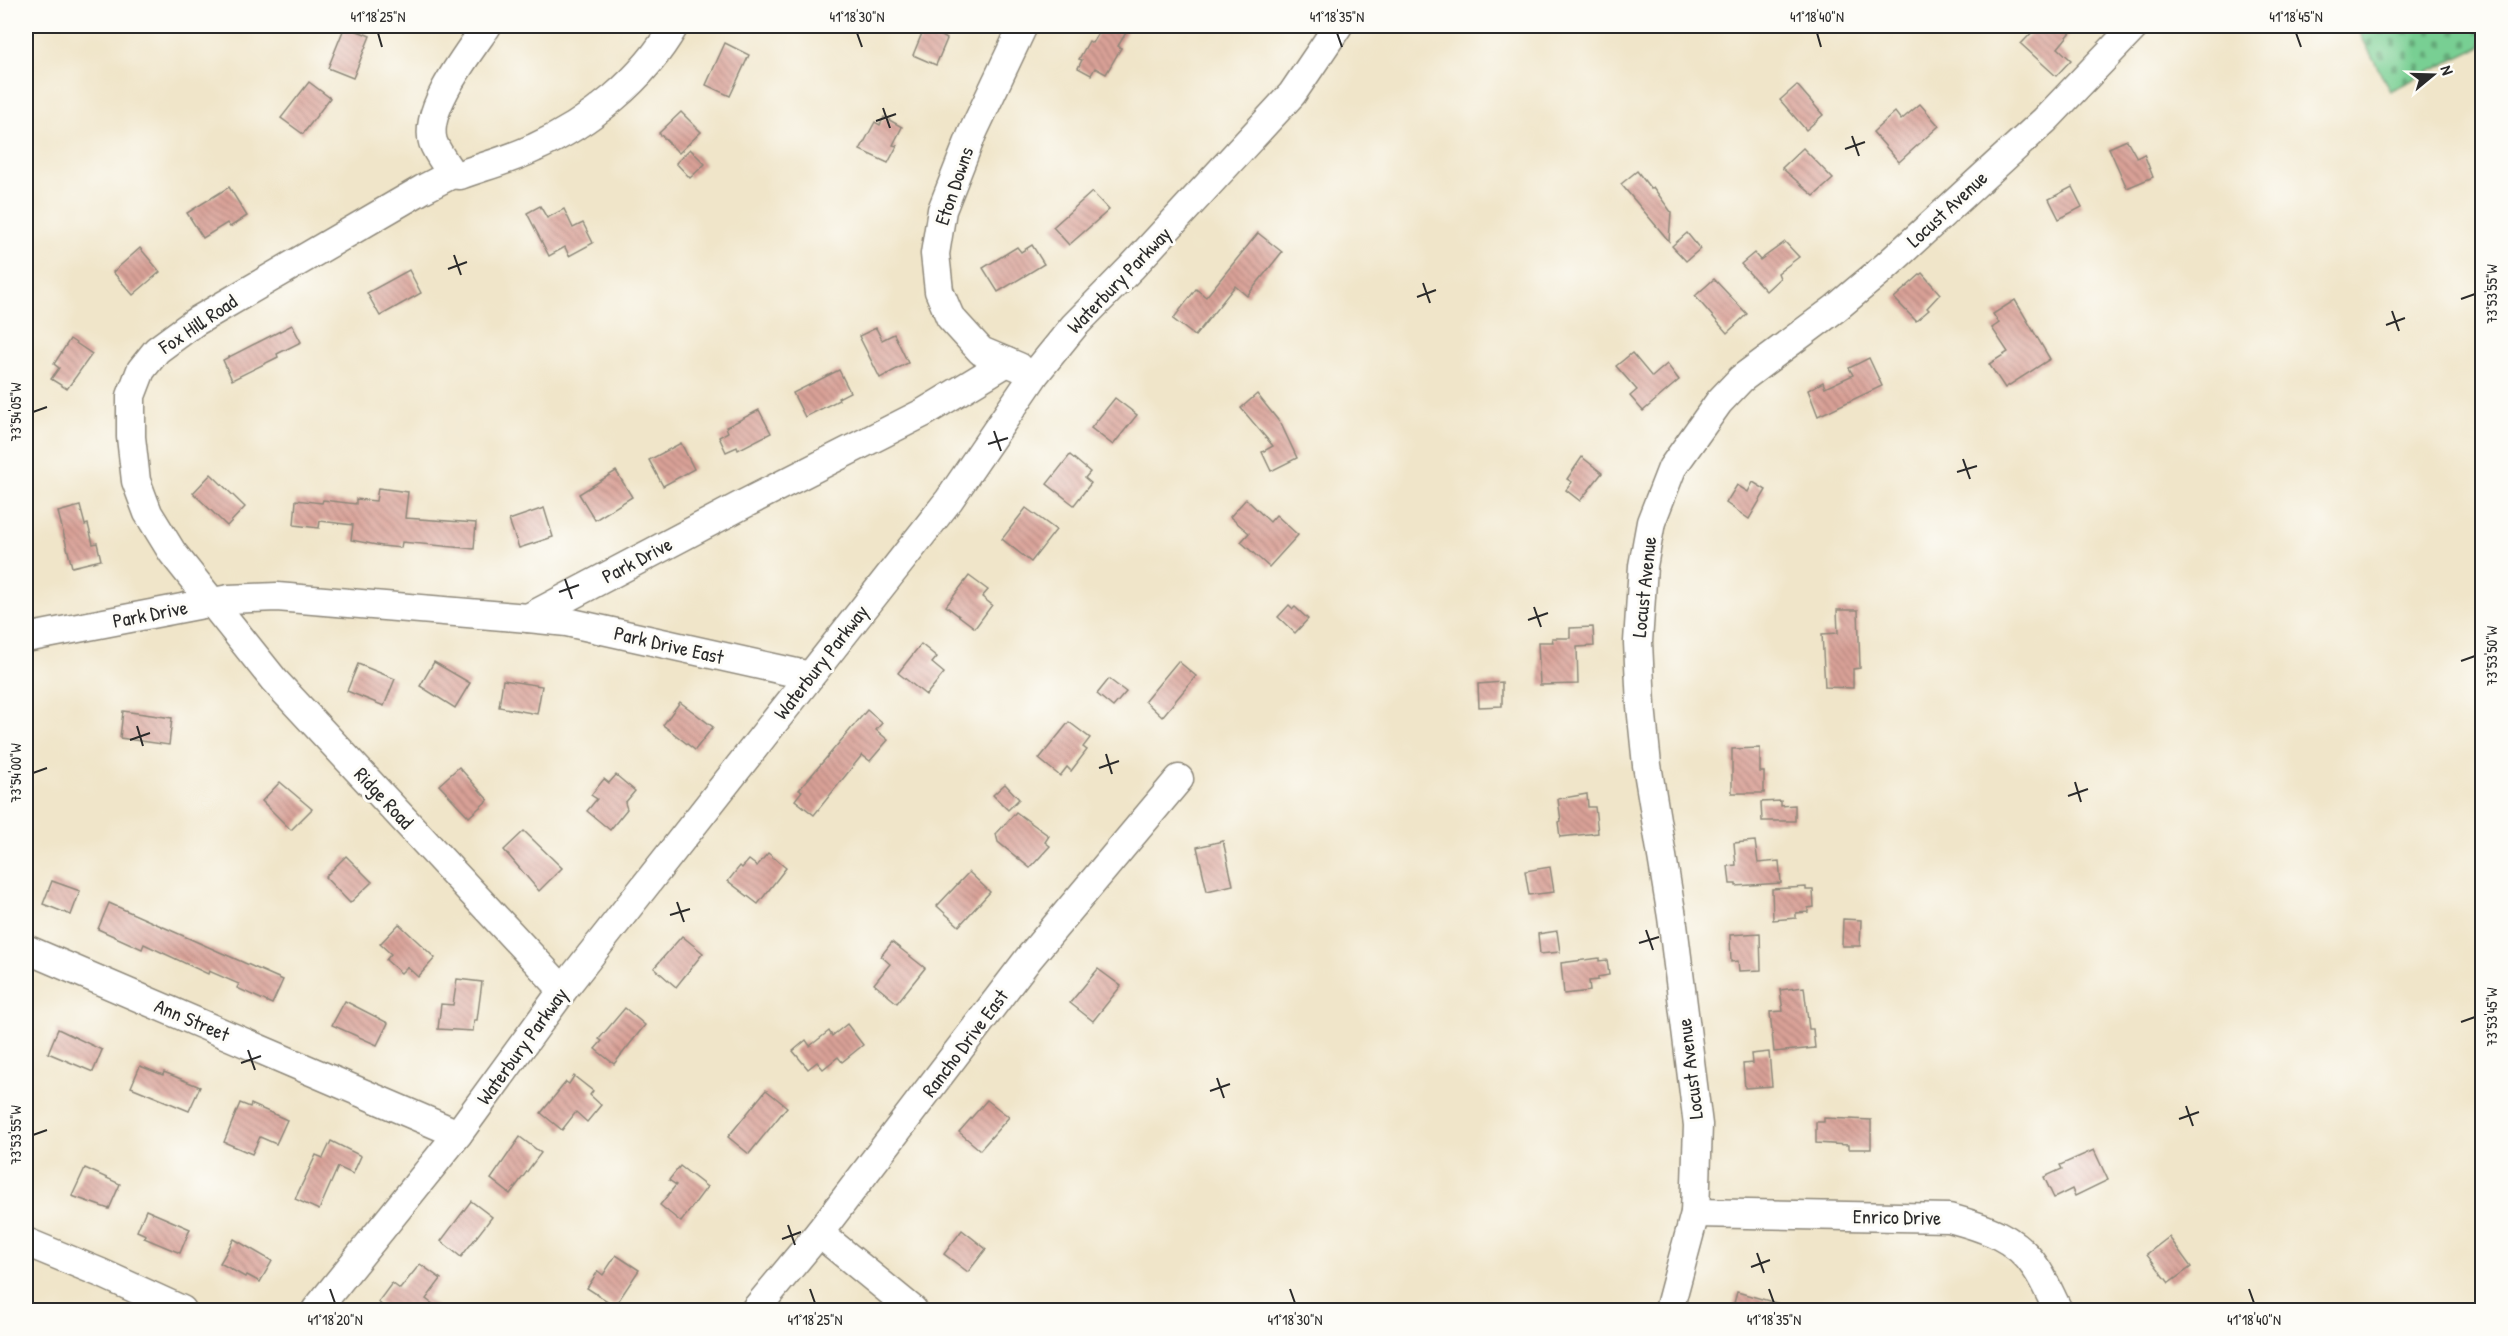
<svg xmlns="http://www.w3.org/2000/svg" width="2508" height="1336" font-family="'Patrick Hand',sans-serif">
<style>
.cemetery{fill:url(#cemetery-stones);stroke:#527d5f;stroke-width:1.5}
.building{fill:url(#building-back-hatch)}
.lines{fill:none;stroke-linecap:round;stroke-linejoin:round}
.minor-casing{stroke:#8e887a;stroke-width:31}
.minor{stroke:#fff;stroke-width:28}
.ticks{fill:none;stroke:#2b2b2b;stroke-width:2}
.labels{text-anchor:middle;stroke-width:6;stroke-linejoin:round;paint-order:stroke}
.street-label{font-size:20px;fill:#2b2b2b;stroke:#fdfcf7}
.neatline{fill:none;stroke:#2b2b2b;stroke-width:2}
.ticks-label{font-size:15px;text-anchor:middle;fill:#2b2b2b}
</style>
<defs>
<pattern id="cemetery-stones" width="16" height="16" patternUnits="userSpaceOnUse" patternTransform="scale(1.5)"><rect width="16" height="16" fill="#78cf93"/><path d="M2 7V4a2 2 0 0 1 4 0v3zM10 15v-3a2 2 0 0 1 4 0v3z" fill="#63a878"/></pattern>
<pattern id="building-back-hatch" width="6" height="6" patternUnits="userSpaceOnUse" patternTransform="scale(1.5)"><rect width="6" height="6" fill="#d9a197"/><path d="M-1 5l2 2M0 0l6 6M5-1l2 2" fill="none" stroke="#b0837b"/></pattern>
</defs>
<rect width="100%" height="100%" fill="#fdfcf7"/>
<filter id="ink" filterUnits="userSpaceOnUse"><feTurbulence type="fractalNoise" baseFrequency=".0167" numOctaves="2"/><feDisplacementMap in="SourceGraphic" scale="12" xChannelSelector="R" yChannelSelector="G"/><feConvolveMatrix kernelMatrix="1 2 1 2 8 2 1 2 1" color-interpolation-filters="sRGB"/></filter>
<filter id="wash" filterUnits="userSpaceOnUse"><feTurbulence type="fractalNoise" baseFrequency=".008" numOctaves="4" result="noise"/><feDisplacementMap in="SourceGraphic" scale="24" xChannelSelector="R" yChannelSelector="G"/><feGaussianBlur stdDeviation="1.35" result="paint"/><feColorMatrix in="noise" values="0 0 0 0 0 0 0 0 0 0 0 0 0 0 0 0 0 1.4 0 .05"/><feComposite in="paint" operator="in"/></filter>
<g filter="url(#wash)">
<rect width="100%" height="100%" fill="#f0e5c9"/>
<!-- cemetery -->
<polygon class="cemetery" points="2356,26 2482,26 2482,46 2390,91"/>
<g id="blocks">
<!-- building -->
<g class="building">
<polygon points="345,26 370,36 353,78 328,68"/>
<polygon points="925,26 946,26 942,36 947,39 936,65 913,55"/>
<polygon points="1102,26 1117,26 1127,31 1118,46 1121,48 1106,74 1095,68 1091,75 1078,68 1082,60 1079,59 1089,41 1092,43"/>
<polygon points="2038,26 2076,26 2058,48 2071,60 2056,76 2021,44"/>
<polygon points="725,43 749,55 730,96 706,85"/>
<polygon points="309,82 330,98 303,134 281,118"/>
<polygon points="1797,85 1823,115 1806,130 1780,100"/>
<polygon points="1920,104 1939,126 1899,162 1873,132 1895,112 1901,120"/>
<polygon points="681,112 701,132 679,153 659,133"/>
<polygon points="884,117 902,127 893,145 897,146 888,163 860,150 875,122 880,125"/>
<polygon points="2127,140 2137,158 2144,154 2153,177 2127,188 2109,148"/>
<polygon points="1803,148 1833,179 1814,196 1782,168"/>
<polygon points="690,149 705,164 690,178 676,163"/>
<polygon points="1637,171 1651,189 1653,187 1671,212 1669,241 1621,184"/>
<polygon points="229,187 247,216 230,227 227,223 203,238 187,213"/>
<polygon points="2072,187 2082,207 2059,219 2049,199"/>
<polygon points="1092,192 1109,210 1069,245 1053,227"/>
<polygon points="540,206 547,218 564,209 573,228 583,223 593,243 569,256 565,247 549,256 527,213"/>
<polygon points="1258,233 1282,252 1247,296 1235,286 1195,336 1173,319 1196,289 1206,297"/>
<polygon points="1687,233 1700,249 1686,261 1672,246"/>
<polygon points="1785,242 1799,257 1778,273 1780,278 1766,291 1741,264 1754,253 1760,260"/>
<polygon points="1032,245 1044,264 998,292 983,268 1017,247 1021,252"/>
<polygon points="140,248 160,272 133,295 113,272"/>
<polygon points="409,270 421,293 380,316 367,293"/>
<polygon points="1922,273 1940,294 1927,308 1929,310 1916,321 1894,298"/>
<polygon points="1714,279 1747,314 1727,333 1695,296"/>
<polygon points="2015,300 2050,359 2005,388 1989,364 2008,352 1992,328 1999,323 1993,314"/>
<polygon points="292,325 301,342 277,354 278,357 232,380 223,360"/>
<polygon points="876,328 882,340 894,334 908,363 880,378 859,336"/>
<polygon points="70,339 92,354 67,389 51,379 59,368 54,364"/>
<polygon points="1632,353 1652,377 1667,364 1679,380 1643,411 1630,396 1637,390 1616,366"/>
<polygon points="1869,358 1882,386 1818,416 1808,390 1823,382 1825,388 1853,375 1849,368"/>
<polygon points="839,370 850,392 838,398 839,400 805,417 793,393"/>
<polygon points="1257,394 1281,424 1297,458 1271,471 1262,452 1273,446 1241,408"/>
<polygon points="1115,398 1137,415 1113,445 1091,428"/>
<polygon points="759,410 771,433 738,450 737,447 726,452 719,437 728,432 726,427"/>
<polygon points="681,443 694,469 663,486 649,460"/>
<polygon points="1070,455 1090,472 1085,478 1091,483 1074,505 1047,484"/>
<polygon points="1582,457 1602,473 1580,501 1566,490 1572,482 1567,479"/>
<polygon points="616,471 632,497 595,520 579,494"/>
<polygon points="211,474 245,507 227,526 193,493"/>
<polygon points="1753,482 1766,490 1749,519 1726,503 1737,485 1748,492"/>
<polygon points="378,488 408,492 405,518 476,523 474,549 402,542 401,548 382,546 351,540 353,525 320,521 319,528 294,525 296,500 322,503 323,500 356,504 356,499 376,501"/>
<polygon points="1246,499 1270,522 1276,515 1298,535 1269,567 1241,542 1249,533 1230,517"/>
<polygon points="80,506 85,525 88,524 93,544 97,543 101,560 72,567 58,512"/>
<polygon points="544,508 553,537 519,548 509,520"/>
<polygon points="1026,508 1056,530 1031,562 1002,539"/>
<polygon points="969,576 988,590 982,597 992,605 975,628 946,606"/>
<polygon points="1289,605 1293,609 1295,607 1308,619 1295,633 1278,617"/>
<polygon points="1837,610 1858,610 1860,668 1853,669 1853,688 1825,687 1822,634 1838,633"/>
<polygon points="1593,627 1594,646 1577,647 1578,684 1540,685 1538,642 1553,642 1552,638 1570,638 1570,628"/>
<polygon points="921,644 937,657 932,663 944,673 926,695 898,673"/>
<polygon points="1178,661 1196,676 1162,717 1145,701"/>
<polygon points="434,662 470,683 455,708 420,686"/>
<polygon points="358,664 395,679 384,706 347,691"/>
<polygon points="1109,679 1126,692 1113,707 1097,694"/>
<polygon points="503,680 542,686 537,714 499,707"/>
<polygon points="1502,682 1502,706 1479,707 1478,684"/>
<polygon points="680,702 713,727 695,750 663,725"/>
<polygon points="867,710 882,723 876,730 888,740 870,761 862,755 814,815 795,800 802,791 799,790"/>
<polygon points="123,711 172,718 169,745 120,738"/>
<polygon points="1069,722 1090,738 1083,747 1087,750 1071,771 1067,767 1060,776 1039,759"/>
<polygon points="1760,748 1760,772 1764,772 1764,793 1732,793 1732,749"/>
<polygon points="459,767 488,800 469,817 439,785"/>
<polygon points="616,775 635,791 625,803 627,809 610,830 587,811 597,799 591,795 604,779 609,783"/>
<polygon points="280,782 312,809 291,830 262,801"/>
<polygon points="1005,784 1019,799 1008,810 993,795"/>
<polygon points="1587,794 1588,807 1595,807 1598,833 1560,837 1558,822 1561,821 1558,799"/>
<polygon points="1781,801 1781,806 1795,805 1795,821 1762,821 1761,802"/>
<polygon points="1016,812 1049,836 1045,842 1050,846 1030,868 998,842 996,834"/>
<polygon points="524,831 562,868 539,891 504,850"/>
<polygon points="1223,841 1233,885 1207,891 1197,847"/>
<polygon points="1755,841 1758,863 1779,861 1781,883 1736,886 1736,884 1730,884 1728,866 1736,865 1734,843"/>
<polygon points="768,853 786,868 758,904 728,881 740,866 742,868 749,860 757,866"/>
<polygon points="346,856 372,882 350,903 325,877"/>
<polygon points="1550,867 1554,892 1529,895 1525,871"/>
<polygon points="969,872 990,892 959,926 937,906"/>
<polygon points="52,881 80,891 71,915 43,904"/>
<polygon points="1806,887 1806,890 1813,890 1814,907 1808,908 1808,912 1796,913 1796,918 1773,920 1772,889"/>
<polygon points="109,903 283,980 272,1004 237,988 239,984 209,971 208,974 144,944 142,949 98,929"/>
<polygon points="1843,919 1861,920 1860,946 1842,946"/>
<polygon points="399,924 435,958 418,977 407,967 401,973 386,960 391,954 380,944"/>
<polygon points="1557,931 1560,952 1540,954 1538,934"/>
<polygon points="1760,933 1761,970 1739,971 1738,961 1731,962 1730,935"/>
<polygon points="682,936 703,953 676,987 654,968"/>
<polygon points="892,942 925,968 897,1003 874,984 890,964 881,956"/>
<polygon points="1599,958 1599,961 1607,960 1609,975 1598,977 1598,980 1589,981 1590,991 1564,994 1561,963"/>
<polygon points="1098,969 1121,986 1093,1021 1070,1003"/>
<polygon points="457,979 482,982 477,1020 474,1020 473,1031 438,1029 441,1004 453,1005"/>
<polygon points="1804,987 1809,1029 1813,1029 1815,1048 1774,1052 1770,1012 1783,1011 1780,990"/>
<polygon points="345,1001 388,1023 377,1045 332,1025"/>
<polygon points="625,1008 645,1025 614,1064 595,1049 602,1041 599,1039"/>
<polygon points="847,1024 863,1045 842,1062 838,1057 823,1069 817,1062 808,1069 793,1051 806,1040 810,1046 829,1031 832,1036"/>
<polygon points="58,1029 102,1050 93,1072 48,1053"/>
<polygon points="1769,1052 1772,1086 1745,1088 1743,1064 1752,1063 1751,1054"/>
<polygon points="140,1066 163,1075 164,1072 200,1087 189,1111 131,1087"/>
<polygon points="574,1076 593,1091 590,1095 601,1105 587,1122 576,1112 562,1130 541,1113 566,1082 569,1084"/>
<polygon points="766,1090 787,1107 749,1154 728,1137"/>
<polygon points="987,1100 1009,1117 980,1150 959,1132"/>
<polygon points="240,1103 250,1107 251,1104 287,1120 276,1144 260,1137 252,1154 224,1142"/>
<polygon points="1824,1118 1871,1120 1871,1149 1848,1149 1848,1145 1816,1143 1816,1122 1824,1122"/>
<polygon points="520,1137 541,1153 510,1194 491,1179"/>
<polygon points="331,1141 361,1156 353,1174 338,1167 319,1210 295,1199 316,1155 323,1158"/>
<polygon points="2094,1150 2108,1180 2075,1196 2072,1189 2054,1198 2044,1177 2062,1169 2060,1165"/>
<polygon points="680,1166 707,1187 681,1222 660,1205 676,1185 669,1180"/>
<polygon points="85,1168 120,1184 109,1209 72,1196"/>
<polygon points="471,1201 492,1217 461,1257 441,1241"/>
<polygon points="146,1210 190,1229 180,1253 144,1238 146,1235 137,1231"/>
<polygon points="962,1230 986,1249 968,1272 944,1254"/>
<polygon points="2169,1237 2191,1267 2169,1283 2147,1254"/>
<polygon points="234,1239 272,1261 260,1282 247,1275 245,1277 220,1263"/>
<polygon points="616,1255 639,1270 615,1306 587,1288 598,1271 603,1275"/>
<polygon points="420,1264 441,1279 426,1299 442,1311 389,1311 378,1302 392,1283 400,1289"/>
<polygon points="1737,1292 1787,1306 1787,1311 1732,1311"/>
</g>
</g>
</g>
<g filter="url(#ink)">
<use href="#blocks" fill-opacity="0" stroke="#8e887a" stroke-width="1.5"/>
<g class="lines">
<defs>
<g id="minor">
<path d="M452 174C446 164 437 153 433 142 423 110 469 52 487 26"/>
<polyline points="1019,367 981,351 950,317 939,291 935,254 942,210 972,134 1023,26"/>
<polyline points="528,618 567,622 810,676"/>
<polyline points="26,638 229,599 277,597 528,618 742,505 923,413 1007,362"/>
<polyline points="26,949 458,1134"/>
<path d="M563 990 274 680 172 552 148 513 136 481 131 437V396L141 370 157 350 195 322 423 189 452 174 460 175C485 166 511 159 534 148 590 123 644 79 674 26"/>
<path d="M1695 1213 1949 1218C1983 1227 2016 1237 2036 1268 2045 1281 2051 1297 2058 1310"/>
<polyline points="819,1233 913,1310"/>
<polyline points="26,1242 101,1273 182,1310"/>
<polyline points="316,1310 458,1134 563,990 949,500 1035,374 1074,326 1131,268 1292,94 1338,26"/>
<polyline points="755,1310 819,1233 1029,958 1179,779"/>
<polyline points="1669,1310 1695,1213 1698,1125 1672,917 1647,765 1641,706 1638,642 1643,566 1651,522 1672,468 1719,402 1741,379 1836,308 1885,267 2045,120 2135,26"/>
</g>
</defs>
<!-- minor casing -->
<use href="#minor" class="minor-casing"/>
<!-- minor -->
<use href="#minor" class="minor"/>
</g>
</g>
<!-- ticks -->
<path class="ticks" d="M378 33 382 47M857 33 862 47M1337 33 1342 47M1817 33 1821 47M2296 33 2301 47M883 108 890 128M876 121 896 114M1852 136 1859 156M1845 149 1865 142M454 255 461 275M448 269 467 262M1423 283 1430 303M1417 297 1436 290M2461 299 2475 294M2392 311 2399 331M2386 325 2405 318M33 412 47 407M994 431 1001 451M988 444 1008 438M1963 459 1970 479M1957 472 1977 466M565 579 572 599M559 592 579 585M1534 607 1541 627M1528 620 1548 613M2461 661 2475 656M137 726 143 746M130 740 150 733M1106 754 1112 774M1099 768 1119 761M33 773 47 768M2075 782 2081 802M2068 796 2088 789M677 902 684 922M670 915 690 909M1646 930 1653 950M1639 943 1659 937M2461 1022 2475 1017M248 1050 255 1070M241 1063 261 1056M1217 1078 1224 1098M1210 1091 1230 1084M2186 1106 2193 1126M2179 1119 2199 1112M33 1135 47 1130M788 1225 795 1245M782 1239 801 1232M1757 1253 1764 1273M1751 1267 1770 1260M330 1289 335 1303M810 1289 815 1303M1290 1289 1295 1303M1769 1289 1774 1303M2249 1289 2254 1303"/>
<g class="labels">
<!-- street labels -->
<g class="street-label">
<text transform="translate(954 186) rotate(-71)" y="7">Eton Downs</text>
<text transform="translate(1947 209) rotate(-43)" y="7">Locust Avenue</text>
<text transform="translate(1119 280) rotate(-46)" y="7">Waterbury Parkway</text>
<text transform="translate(198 324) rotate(-34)" y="7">Fox Hill Road</text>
<text transform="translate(637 560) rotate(-28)" y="7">Park Drive</text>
<text transform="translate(1644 587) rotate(-84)" y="7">Locust Avenue</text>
<text transform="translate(150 614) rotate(-11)" y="7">Park Drive</text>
<text transform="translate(669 645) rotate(13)" y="7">Park Drive East</text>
<text transform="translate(821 662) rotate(-52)" y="7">Waterbury Parkway</text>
<text transform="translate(384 798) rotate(47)" y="7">Ridge Road</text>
<text transform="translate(192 1020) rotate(23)" y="7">Ann Street</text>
<text transform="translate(965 1043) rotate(-53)" y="7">Rancho Drive East</text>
<text transform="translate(522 1046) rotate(-54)" y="7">Waterbury Parkway</text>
<text transform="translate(1690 1069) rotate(-97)" y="7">Locust Avenue</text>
<text transform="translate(1897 1217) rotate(1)" y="7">Enrico Drive</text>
</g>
</g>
<!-- margin -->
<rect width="2508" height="1336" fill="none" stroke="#fdfcf7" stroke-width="66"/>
<!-- north arrow -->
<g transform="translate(2433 75) rotate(71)" stroke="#fdfcf7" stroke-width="4.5" paint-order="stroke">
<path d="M0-4.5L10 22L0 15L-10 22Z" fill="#2b2b2b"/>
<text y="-9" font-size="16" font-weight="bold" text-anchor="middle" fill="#2b2b2b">N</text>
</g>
<rect x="33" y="33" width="2442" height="1270" class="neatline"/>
<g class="ticks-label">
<text x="378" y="22">41°18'25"N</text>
<text x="857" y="22">41°18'30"N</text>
<text x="1337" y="22">41°18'35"N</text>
<text x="1817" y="22">41°18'40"N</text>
<text x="2296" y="22">41°18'45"N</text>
<text transform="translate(2492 294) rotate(-90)" y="5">73°53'55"W</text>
<text transform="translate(16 412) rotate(-90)" y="5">73°54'05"W</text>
<text transform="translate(2492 656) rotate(-90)" y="5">73°53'50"W</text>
<text transform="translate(16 773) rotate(-90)" y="5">73°54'00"W</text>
<text transform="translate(2492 1017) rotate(-90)" y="5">73°53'45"W</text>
<text transform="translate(16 1135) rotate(-90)" y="5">73°53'55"W</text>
<text x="335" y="1325">41°18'20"N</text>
<text x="815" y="1325">41°18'25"N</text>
<text x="1295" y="1325">41°18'30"N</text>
<text x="1774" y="1325">41°18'35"N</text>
<text x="2254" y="1325">41°18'40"N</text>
</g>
</svg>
